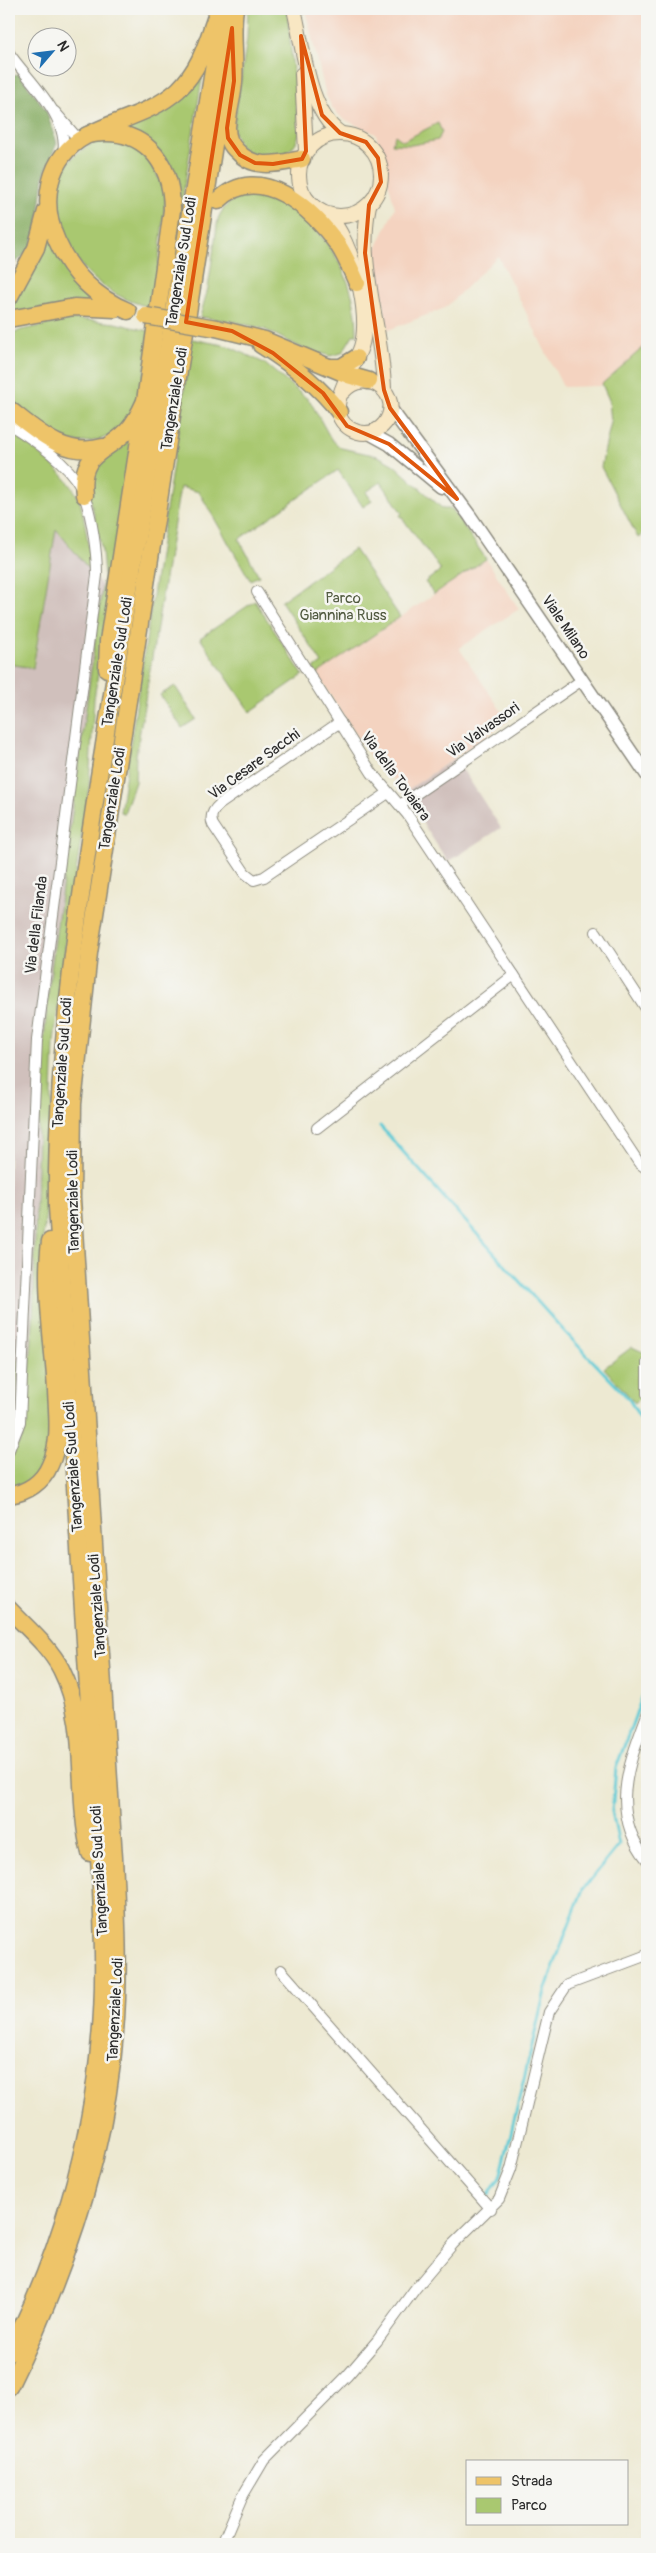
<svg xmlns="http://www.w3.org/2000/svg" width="656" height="2553" font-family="Pangolin,sans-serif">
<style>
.built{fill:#f4d3c0}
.industrial{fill:#d0c0bc}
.green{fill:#a9c870;stroke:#6a7a4e}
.forest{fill:#86ac62;stroke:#586c46}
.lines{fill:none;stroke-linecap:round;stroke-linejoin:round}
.stream{stroke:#5ecad5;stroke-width:3}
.minor-casing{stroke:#8c8a7e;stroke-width:12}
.tertiary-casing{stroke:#8c8a7e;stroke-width:15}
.secondary-casing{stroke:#8c8a7e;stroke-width:16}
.primary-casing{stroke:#8c8a7e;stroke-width:19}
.trunk-casing{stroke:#8c8a7e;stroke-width:19}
.minor{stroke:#fff;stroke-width:10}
.tertiary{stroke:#fff;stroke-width:12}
.secondary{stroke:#f8e7c3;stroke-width:14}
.primary{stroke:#eec469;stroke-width:16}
.trunk{stroke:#eec469;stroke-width:16}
.primary-bridge-casing{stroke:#8c8a7e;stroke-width:19;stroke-linecap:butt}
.primary-bridge{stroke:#eec469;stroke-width:16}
.marked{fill:none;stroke:#df570e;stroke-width:4;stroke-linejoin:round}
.labels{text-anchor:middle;stroke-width:5;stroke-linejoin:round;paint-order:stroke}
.street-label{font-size:15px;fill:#2b2b2b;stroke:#f6f6f2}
.park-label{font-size:15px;fill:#515a40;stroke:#f6f6f2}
</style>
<rect width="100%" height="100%" fill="#f6f6f2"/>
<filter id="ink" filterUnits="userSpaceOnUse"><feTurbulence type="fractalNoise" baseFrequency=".02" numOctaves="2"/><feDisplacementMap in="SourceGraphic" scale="10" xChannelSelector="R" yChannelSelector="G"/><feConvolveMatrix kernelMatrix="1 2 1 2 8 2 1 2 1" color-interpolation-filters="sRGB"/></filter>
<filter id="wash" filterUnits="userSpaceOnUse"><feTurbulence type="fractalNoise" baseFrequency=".0096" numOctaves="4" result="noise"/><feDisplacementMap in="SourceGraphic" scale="20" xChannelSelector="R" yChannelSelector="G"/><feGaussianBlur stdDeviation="1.12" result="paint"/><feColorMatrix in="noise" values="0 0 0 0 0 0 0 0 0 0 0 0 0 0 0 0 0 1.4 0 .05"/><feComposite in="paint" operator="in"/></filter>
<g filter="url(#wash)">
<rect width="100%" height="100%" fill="#ede9d2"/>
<!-- built -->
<g class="built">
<polygon points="305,9 647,9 647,344 600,386 563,387 498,256 445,308 388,330 375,251 395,208 376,134 343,119 332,108 326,95"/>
<polygon points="486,559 519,609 459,648 508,721 406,791 401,790 384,765 378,769 317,674"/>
</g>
<!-- industrial -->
<g class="industrial">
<polygon points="56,528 103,587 44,1041 39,1094 33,1323 27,1414 22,1438 9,1460 9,664 34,667"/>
<polygon points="455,758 501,828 448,862 401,790 406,791"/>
</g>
<!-- green -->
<g class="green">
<path d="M248 9H287L299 133C296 151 280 159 262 157 255 157 246 150 240 147L233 130 247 39Z"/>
<path d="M198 77 202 79 181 206H178C173 154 167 158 127 130L125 125Z"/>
<polygon points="438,123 442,132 438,140 412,145 392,144 395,135 403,141"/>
<path d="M100 140 125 141 146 154 166 192 154 308C126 302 101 289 82 266 48 224 42 163 100 140Z"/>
<path d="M254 193C270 194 283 202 295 211 334 241 357 285 357 334L353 335 342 353 330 356 321 353 318 356 264 329 236 322 200 317 208 288 218 219C225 202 237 196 254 193Z"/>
<polygon points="47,235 96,302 9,314 9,308 27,282"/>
<path d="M76 319 115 323 149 331C146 354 145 378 140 400 132 433 90 451 59 438 43 431 23 412 9 402V336L21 330Z"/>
<polygon points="192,339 228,346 264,363 310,401 331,439 341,448 378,456 394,465 443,509 452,509 486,559 434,594 425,582 441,570 400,515 402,513 381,482 366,492 372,501 363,507 338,470 239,539 259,576 250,580 199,492 180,487 136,755 135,782 124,813 120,812"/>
<polygon points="647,344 647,531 638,538 601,467 611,422 609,400 602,384"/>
<path d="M9 432C31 446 65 472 77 495 84 507 90 557 91 572L56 529 33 668 9 664Z"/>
<polygon points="132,437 135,438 94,699 89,787 67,931 54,1042 48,1196 42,1246 50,1394 49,1446 44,1465 31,1481 9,1489 9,1460 22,1438 27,1414 33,1323 39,1094 49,986 104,574 102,551 89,492 93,466"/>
<polygon points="354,549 400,617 317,674 313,669 322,663 281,601"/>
<polygon points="255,601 303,675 250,712 200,638"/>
<polygon points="175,686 196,719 182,728 160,695"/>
<polygon points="632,1347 645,1353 641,1397 635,1403 604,1368"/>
<polygon points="16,1359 18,1362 16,1410 9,1439 9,1399 14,1366 9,1365 9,1361"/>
</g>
<!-- forest -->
<polygon class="forest" points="19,74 46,110 57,143 44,175 38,225 29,251 9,268 9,201 11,205 17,206 9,185 9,78 12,75"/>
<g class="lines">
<!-- stream -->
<g class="stream">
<polyline points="380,1126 564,1331 629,1399 647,1430"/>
<polyline points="489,2195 500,2177 504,2162 545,1991 565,1935 583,1889 619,1845 612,1811 616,1768 647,1684"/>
</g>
</g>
</g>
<g filter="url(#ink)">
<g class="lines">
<defs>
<g id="minor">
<path d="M9 53C29 82 70 116 63 155"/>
<polyline points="55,112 79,140"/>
<path d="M9 424C33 439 75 467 84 495 92 517 97 552 97 575L37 1040 20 1422 9 1450"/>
<polyline points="257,592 372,773 407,814 639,1163 647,1169"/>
<path d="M340 722 220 804C213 810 209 816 213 825L245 873 254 880 264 877 388 793"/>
<polyline points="400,805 582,680"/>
<polyline points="596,932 647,1010"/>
<polyline points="317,1128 514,975"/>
<polyline points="647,1363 647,1394"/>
<path d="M647 1715C628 1766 609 1812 647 1860"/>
<polyline points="281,1970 491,2209"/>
<polyline points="222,2544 242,2497 264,2460 347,2376 377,2341 415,2289 453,2244 499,2199 511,2169 549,2012 567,1985 647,1955"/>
</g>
<g id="tertiary">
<polyline points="390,408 470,516 647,775"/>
<polyline points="369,433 389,444 441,487"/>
</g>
<g id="secondary">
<path d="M294 9C303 45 308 111 340 133"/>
<polyline points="302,74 306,151"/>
<circle cx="340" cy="175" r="41"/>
<path d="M369 205C356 267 383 328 384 390"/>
<path d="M328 215C352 240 372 314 361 347 355 365 336 392 338 411 342 433 371 441 385 423 405 395 366 365 343 392"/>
</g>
<g id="primary">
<path d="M235 9C231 33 236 57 234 82 233 97 228 112 227 127 227 137 230 145 237 151 255 171 279 163 302 159"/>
<polyline points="9,298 36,248 46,211"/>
<path d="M128 311C96 298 71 273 57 241 40 203 47 157 86 136 117 119 151 114 178 90 201 68 207 42 217 13"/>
<polyline points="9,319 74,307 115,309"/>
<polyline points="216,328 265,340 348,375 369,381"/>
<path d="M261 345C290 363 318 384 339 412"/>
<polyline points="330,367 341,367 356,358"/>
<path d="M9 409C37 431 65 458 103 447"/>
<path d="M84 495C79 453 103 455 127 431 135 423 140 412 145 401L172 210C172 159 141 124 87 135"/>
</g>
<g id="trunk">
<path d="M218 201C259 160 313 209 338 245 346 257 351 270 357 283"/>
<polyline points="107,669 108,641 145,401"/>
<path d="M9 1495C27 1493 43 1482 50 1465 61 1442 57 1415 56 1390 53 1342 44 1288 50 1241"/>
<path d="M9 1609C26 1627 49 1646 61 1669 90 1726 75 1793 90 1853"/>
<path d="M9 2353C59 2257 91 2145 100 2038 105 1989 103 1939 101 1890L57 1207C55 1026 88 848 116 669 151 449 186 229 223 9"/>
<path d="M9 2387C64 2276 106 2157 115 2032 120 1974 117 1916 114 1858L72 1198 73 1104 89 953 232 28"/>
</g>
</defs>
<!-- minor casing -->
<use href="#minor" class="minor-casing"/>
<!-- tertiary casing -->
<use href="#tertiary" class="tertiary-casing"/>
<!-- secondary casing -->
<use href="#secondary" class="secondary-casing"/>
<!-- primary casing -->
<use href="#primary" class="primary-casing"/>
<!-- trunk casing -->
<use href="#trunk" class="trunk-casing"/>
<!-- minor -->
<use href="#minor" class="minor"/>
<!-- tertiary -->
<use href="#tertiary" class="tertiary"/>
<!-- secondary -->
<use href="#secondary" class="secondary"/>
<!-- primary -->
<use href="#primary" class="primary"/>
<!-- trunk -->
<use href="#trunk" class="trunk"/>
<defs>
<polyline id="primary-bridge" points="146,316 216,328"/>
</defs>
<!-- primary-bridge casing -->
<use href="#primary-bridge" class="primary-bridge-casing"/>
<!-- primary-bridge -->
<use href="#primary-bridge" class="primary-bridge"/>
</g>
</g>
<!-- marked area -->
<path class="marked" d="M232 28 234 81 227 128 228 138 240 155 255 163 273 164 302 159 306 151 301 36 322 115 340 133 366 142 378 158 381 182 369 205 365 253 384 390 390 408 457 499 389 444 347 426 323 393 273 353 232 331 186 322Z"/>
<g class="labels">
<!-- street labels -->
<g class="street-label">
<text transform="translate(181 262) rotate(-81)" y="5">Tangenziale Sud Lodi</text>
<text transform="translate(174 399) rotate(-81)" y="5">Tangenziale Lodi</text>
<text transform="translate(566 627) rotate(56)" y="5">Viale Milano</text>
<text transform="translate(117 662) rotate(-81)" y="5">Tangenziale Sud Lodi</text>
<text transform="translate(483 730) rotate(-35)" y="5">Via Valvassori</text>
<text transform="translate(254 764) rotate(-36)" y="5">Via Cesare Sacchi</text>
<text transform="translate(396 776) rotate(54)" y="5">Via della Tovaiera</text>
<text transform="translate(112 799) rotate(-81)" y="5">Tangenziale Lodi</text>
<text transform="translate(36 925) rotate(-83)" y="5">Via della Filanda</text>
<text transform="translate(62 1063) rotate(-86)" y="5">Tangenziale Sud Lodi</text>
<text transform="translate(73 1202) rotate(-91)" y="5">Tangenziale Lodi</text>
<text transform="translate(73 1467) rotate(-94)" y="5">Tangenziale Sud Lodi</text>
<text transform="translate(97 1606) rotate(-94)" y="5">Tangenziale Lodi</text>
<text transform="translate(99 1871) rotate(-93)" y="5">Tangenziale Sud Lodi</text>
<text transform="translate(115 2010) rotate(-87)" y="5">Tangenziale Lodi</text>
</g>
<!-- park labels -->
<g class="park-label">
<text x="343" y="603">Parco<tspan x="343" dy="17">Giannina Russ</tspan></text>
</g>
</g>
<!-- margin -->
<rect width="656" height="2553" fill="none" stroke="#f6f6f2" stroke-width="30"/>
<!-- legend -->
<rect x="466" y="2460" width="162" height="65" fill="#f6f6f2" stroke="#a5a5a2"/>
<rect x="476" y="2477" width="25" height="8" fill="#eec469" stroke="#a5a5a2"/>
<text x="511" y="2486" font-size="15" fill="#2b2b2b">Strada</text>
<rect x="476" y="2498" width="25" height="15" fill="#a9c870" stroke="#a5a5a2"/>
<text x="511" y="2510" font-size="15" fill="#2b2b2b">Parco</text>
<!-- north arrow -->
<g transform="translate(52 52) rotate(62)"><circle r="24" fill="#f6f6f2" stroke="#a5a5a2"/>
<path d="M0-4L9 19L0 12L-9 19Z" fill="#1f6fb2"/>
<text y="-8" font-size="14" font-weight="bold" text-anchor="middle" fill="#2b2b2b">N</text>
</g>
</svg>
